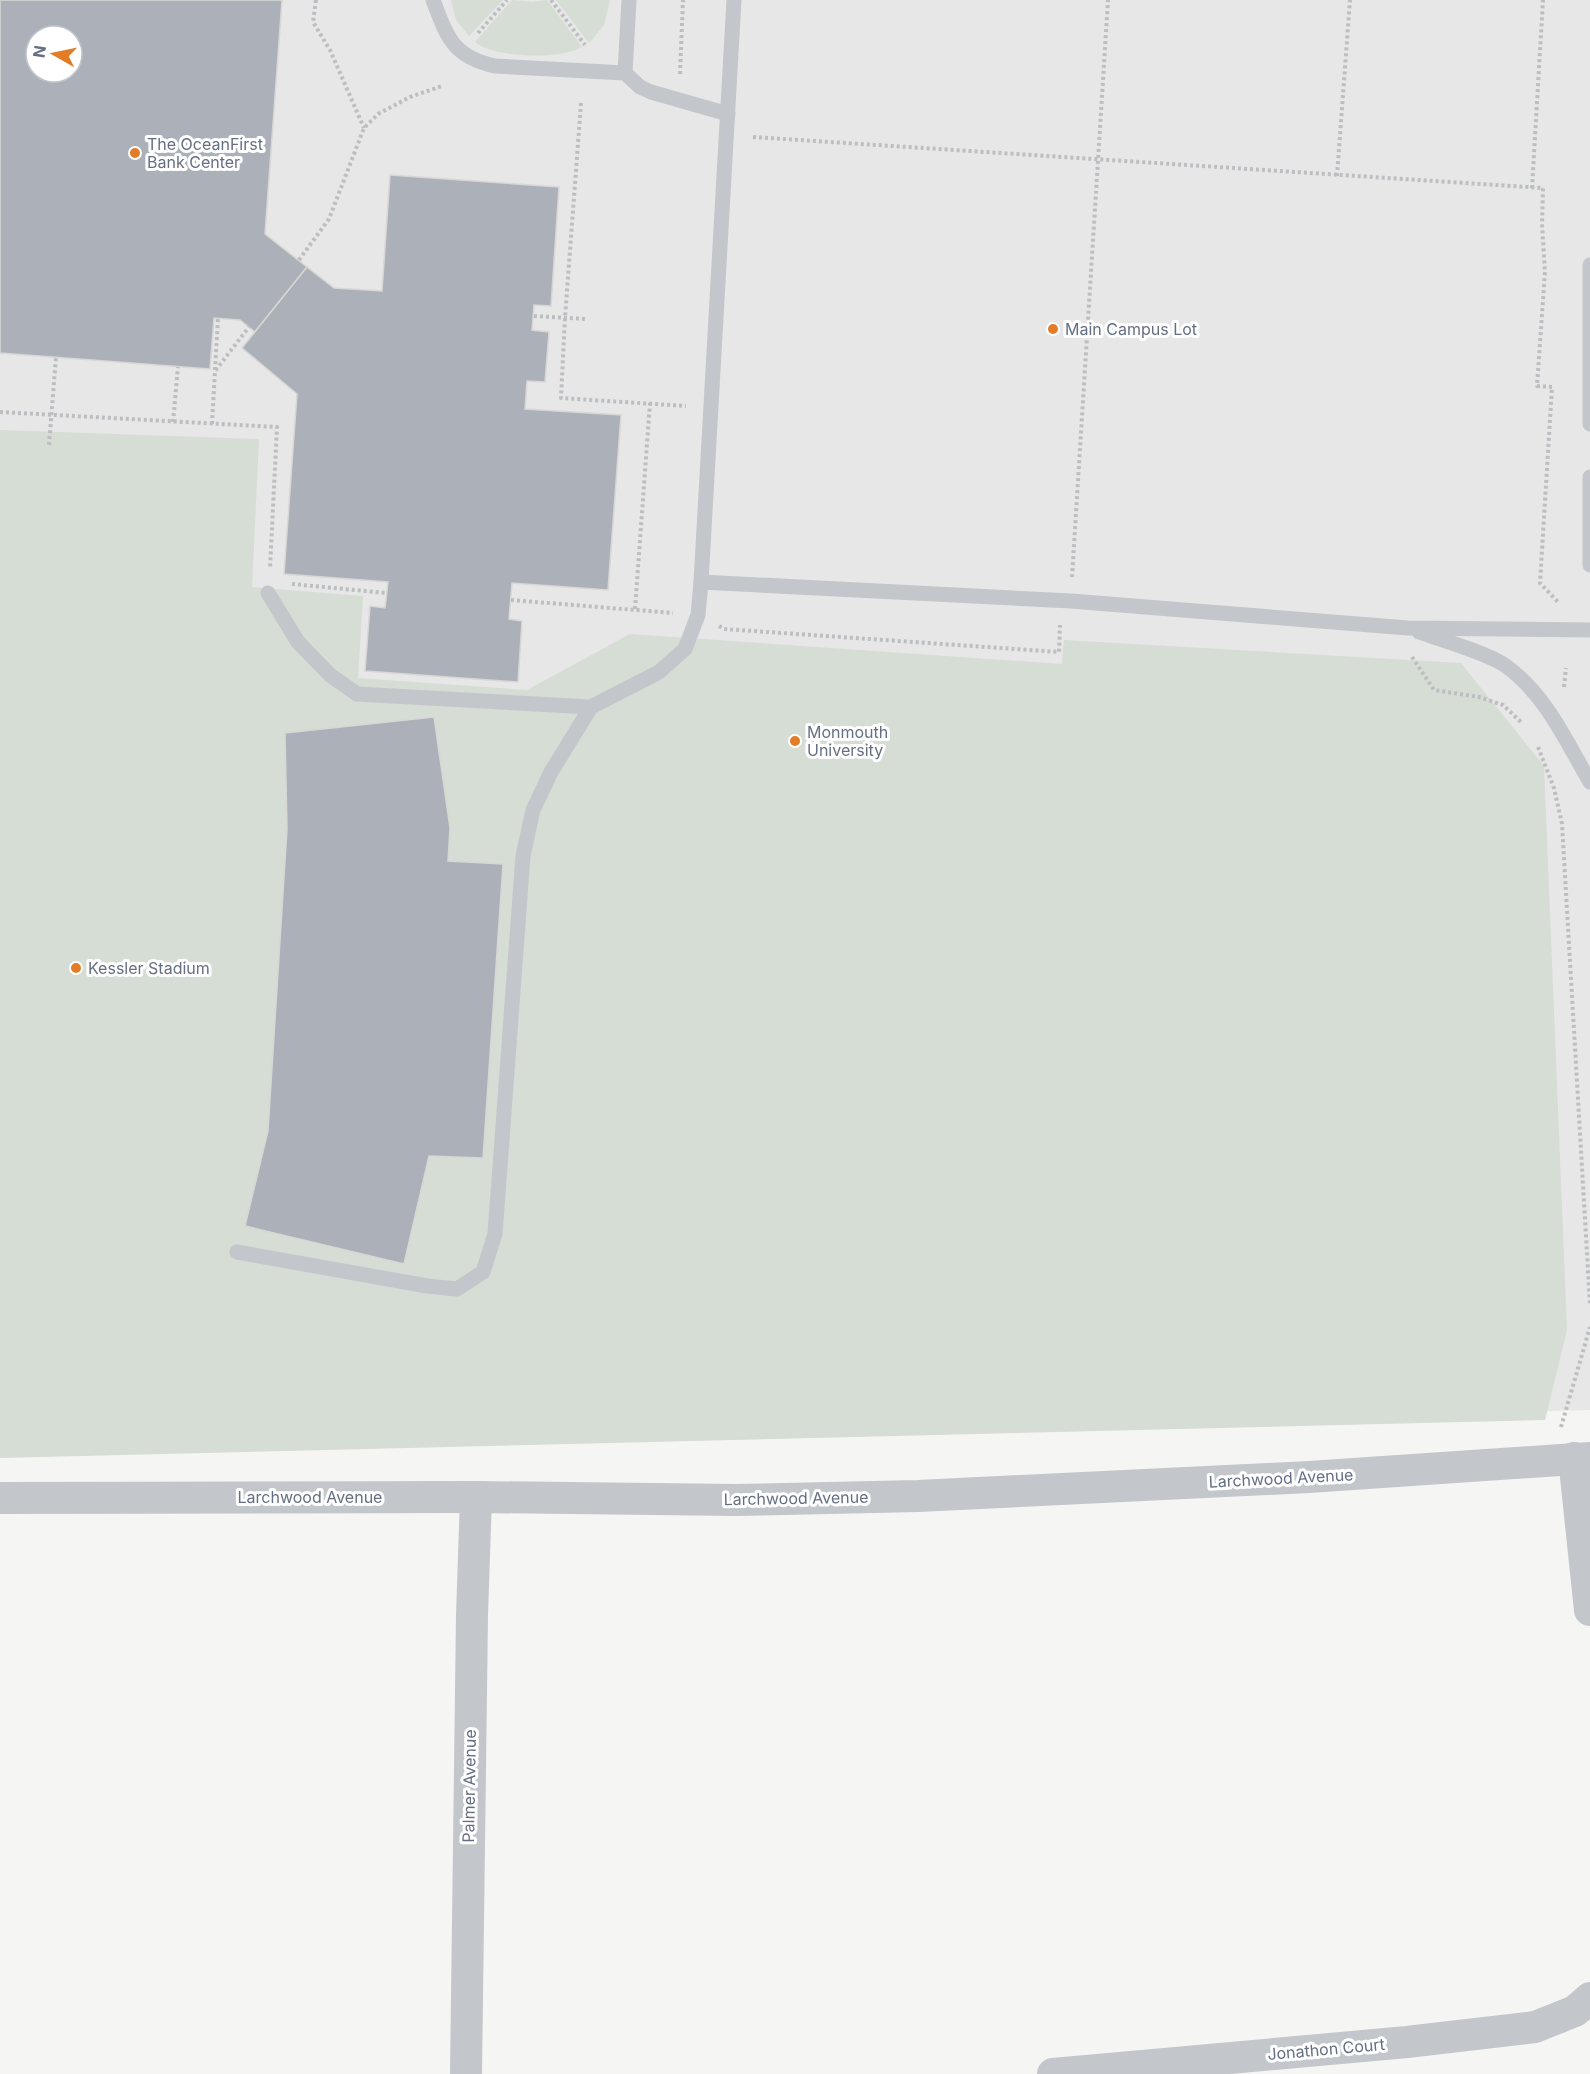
<svg xmlns="http://www.w3.org/2000/svg" width="1590" height="2074" font-family="Inter,sans-serif">
<style>
.built{fill:#e6e7e6;fill-rule:evenodd}
.green{fill:#d5ddd4}
.building{fill:#acb1b9;stroke:#d7d7d5;stroke-width:1.5;fill-rule:evenodd}
.lines{fill:none;stroke-linecap:round;stroke-linejoin:round}
.path{stroke:#bdbec1;stroke-width:4;stroke-dasharray:3 3;stroke-linecap:butt}
.lane{stroke:#c3c6ca;stroke-width:15}
.street{stroke:#c3c6ca;stroke-width:32}
.poi-dot{fill:#e27c26;stroke:#fff;stroke-width:2}
.labels{text-anchor:middle;stroke-width:6;stroke-linejoin:round;paint-order:stroke}
.poi-label{font-size:16px;fill:#656f84;stroke:#fff;text-anchor:start}
.street-label{font-size:16px;fill:#656f84;stroke:#fff}
</style>
<rect width="100%" height="100%" fill="#f5f6f3"/>
<!-- built -->
<path class="built" d="M0 0H1590V1410L0 1453ZM36 36H72V72H36Z"/>
<!-- green -->
<g class="green">
<polygon points="451,0 503,0 469,36 456,20"/>
<path d="M512 0 532 2 547 0 582 47C561 60 494 58 475 42Z"/>
<polygon points="556,0 610,0 604,25 591,41 589,43"/>
<polygon points="0,430 259,439 252,587 363,596 358,678 527,690 630,634 1062,664 1064,640 1461,663 1544,766 1567,1330 1545,1420 0,1458"/>
</g>
<!-- building -->
<g class="building">
<path d="M0 0H282L265 234 307 267 255 332 240 320 214 318 210 369 0 353ZM36 36H72V72H36Z"/>
<polygon points="390,175 559,187 551,306 534,305 532,330 549,332 545,382 527,381 525,409 621,415 608,590 512,583 509,619 522,621 518,682 365,671 370,606 385,608 388,582 284,574 297,394 242,348 307,267 334,288 382,291"/>
<polygon points="434,717 450,828 448,861 503,864 483,1158 429,1156 404,1264 245,1226 268,1131 287,829 285,733"/>
</g>
<g class="lines">
<!-- path -->
<g class="path">
<polyline points="316,0 313,22 330,50 364,128"/>
<polyline points="551,0 585,45"/>
<polyline points="478,33 507,0"/>
<polyline points="680,74 683,0"/>
<polyline points="581,103 565,318 561,398 686,406"/>
<polyline points="753,137 1543,188 1542,224 1545,272 1537,386 1552,387 1540,583 1559,603"/>
<polyline points="1337,176 1350,0"/>
<polyline points="1532,188 1543,0"/>
<polyline points="299,260 329,219 364,128 378,114 410,97 442,86"/>
<polyline points="534,316 586,319"/>
<polyline points="215,370 218,318"/>
<polyline points="0,412 277,427 270,569"/>
<polyline points="173,422 178,367"/>
<polyline points="212,424 215,371 249,327"/>
<polyline points="49,445 56,357"/>
<polyline points="1072,577 1108,0"/>
<polyline points="292,584 386,593"/>
<polyline points="511,600 673,613"/>
<polyline points="635,609 650,403"/>
<polyline points="719,626 724,629 1059,652 1060,625"/>
<polyline points="1412,657 1434,690 1479,697 1503,705 1522,723"/>
<polyline points="1564,687 1566,668"/>
<polyline points="1538,747 1554,788 1562,824 1590,1305"/>
<polyline points="1561,1427 1590,1327"/>
</g>
<!-- lane -->
<g class="lane">
<path d="M433 0C447 37 453 57 495 66L625 73 640 87 651 92 728 114"/>
<polyline points="625,73 629,0"/>
<polyline points="1590,265 1590,424"/>
<polyline points="1590,477 1590,565"/>
<polyline points="701,582 1071,601 1408,628 1590,630"/>
<polyline points="268,593 298,642 330,675 357,694 591,707 659,672 685,649 698,615 701,582 734,0"/>
<path d="M1419 632C1442 640 1488 653 1506 666 1546 695 1566 741 1590 782"/>
<polyline points="237,1252 427,1286 457,1289 483,1272 495,1234 523,856 533,810 551,772 591,707"/>
</g>
<!-- street -->
<g class="street">
<polyline points="1574,1458 1590,1610"/>
<polyline points="0,1498 476,1497 736,1500 918,1496 1309,1477 1590,1458"/>
<polyline points="466,2074 472,1615 476,1497"/>
<polyline points="1053,2074 1407,2042 1535,2027 1575,2011 1590,1998"/>
</g>
</g>
<!-- markers -->
<g class="poi-dot">
<circle cx="135" cy="153" r="6"/>
<circle cx="1053" cy="329" r="6"/>
<circle cx="795" cy="741" r="6"/>
<circle cx="76" cy="968" r="6"/>
</g>
<g class="labels">
<!-- poi labels -->
<g class="poi-label">
<text x="147" y="150">The OceanFirst<tspan x="147" dy="18">Bank Center</tspan></text>
<text x="1065" y="335">Main Campus Lot</text>
<text x="807" y="738">Monmouth<tspan x="807" dy="18">University</tspan></text>
<text x="88" y="974">Kessler Stadium</text>
</g>
<!-- street labels -->
<g class="street-label">
<text transform="translate(1281 1478) rotate(-3)" y="6">Larchwood Avenue</text>
<text x="310" y="1503">Larchwood Avenue</text>
<text transform="translate(796 1498) rotate(-1)" y="6">Larchwood Avenue</text>
<text transform="translate(469 1786) rotate(-89)" y="6">Palmer Avenue</text>
<text transform="translate(1326 2049) rotate(-5)" y="6">Jonathon Court</text>
</g>
</g>
<!-- north arrow -->
<g transform="translate(54 54) rotate(279)"><circle r="28" fill="#ffffff" stroke="#c1c5ce" stroke-width="1.5"/>
<path d="M0-4.5L10 22L0 15L-10 22Z" fill="#e27c26"/>
<text y="-9" font-size="16" font-weight="bold" text-anchor="middle" fill="#656f84">N</text>
</g>
</svg>
